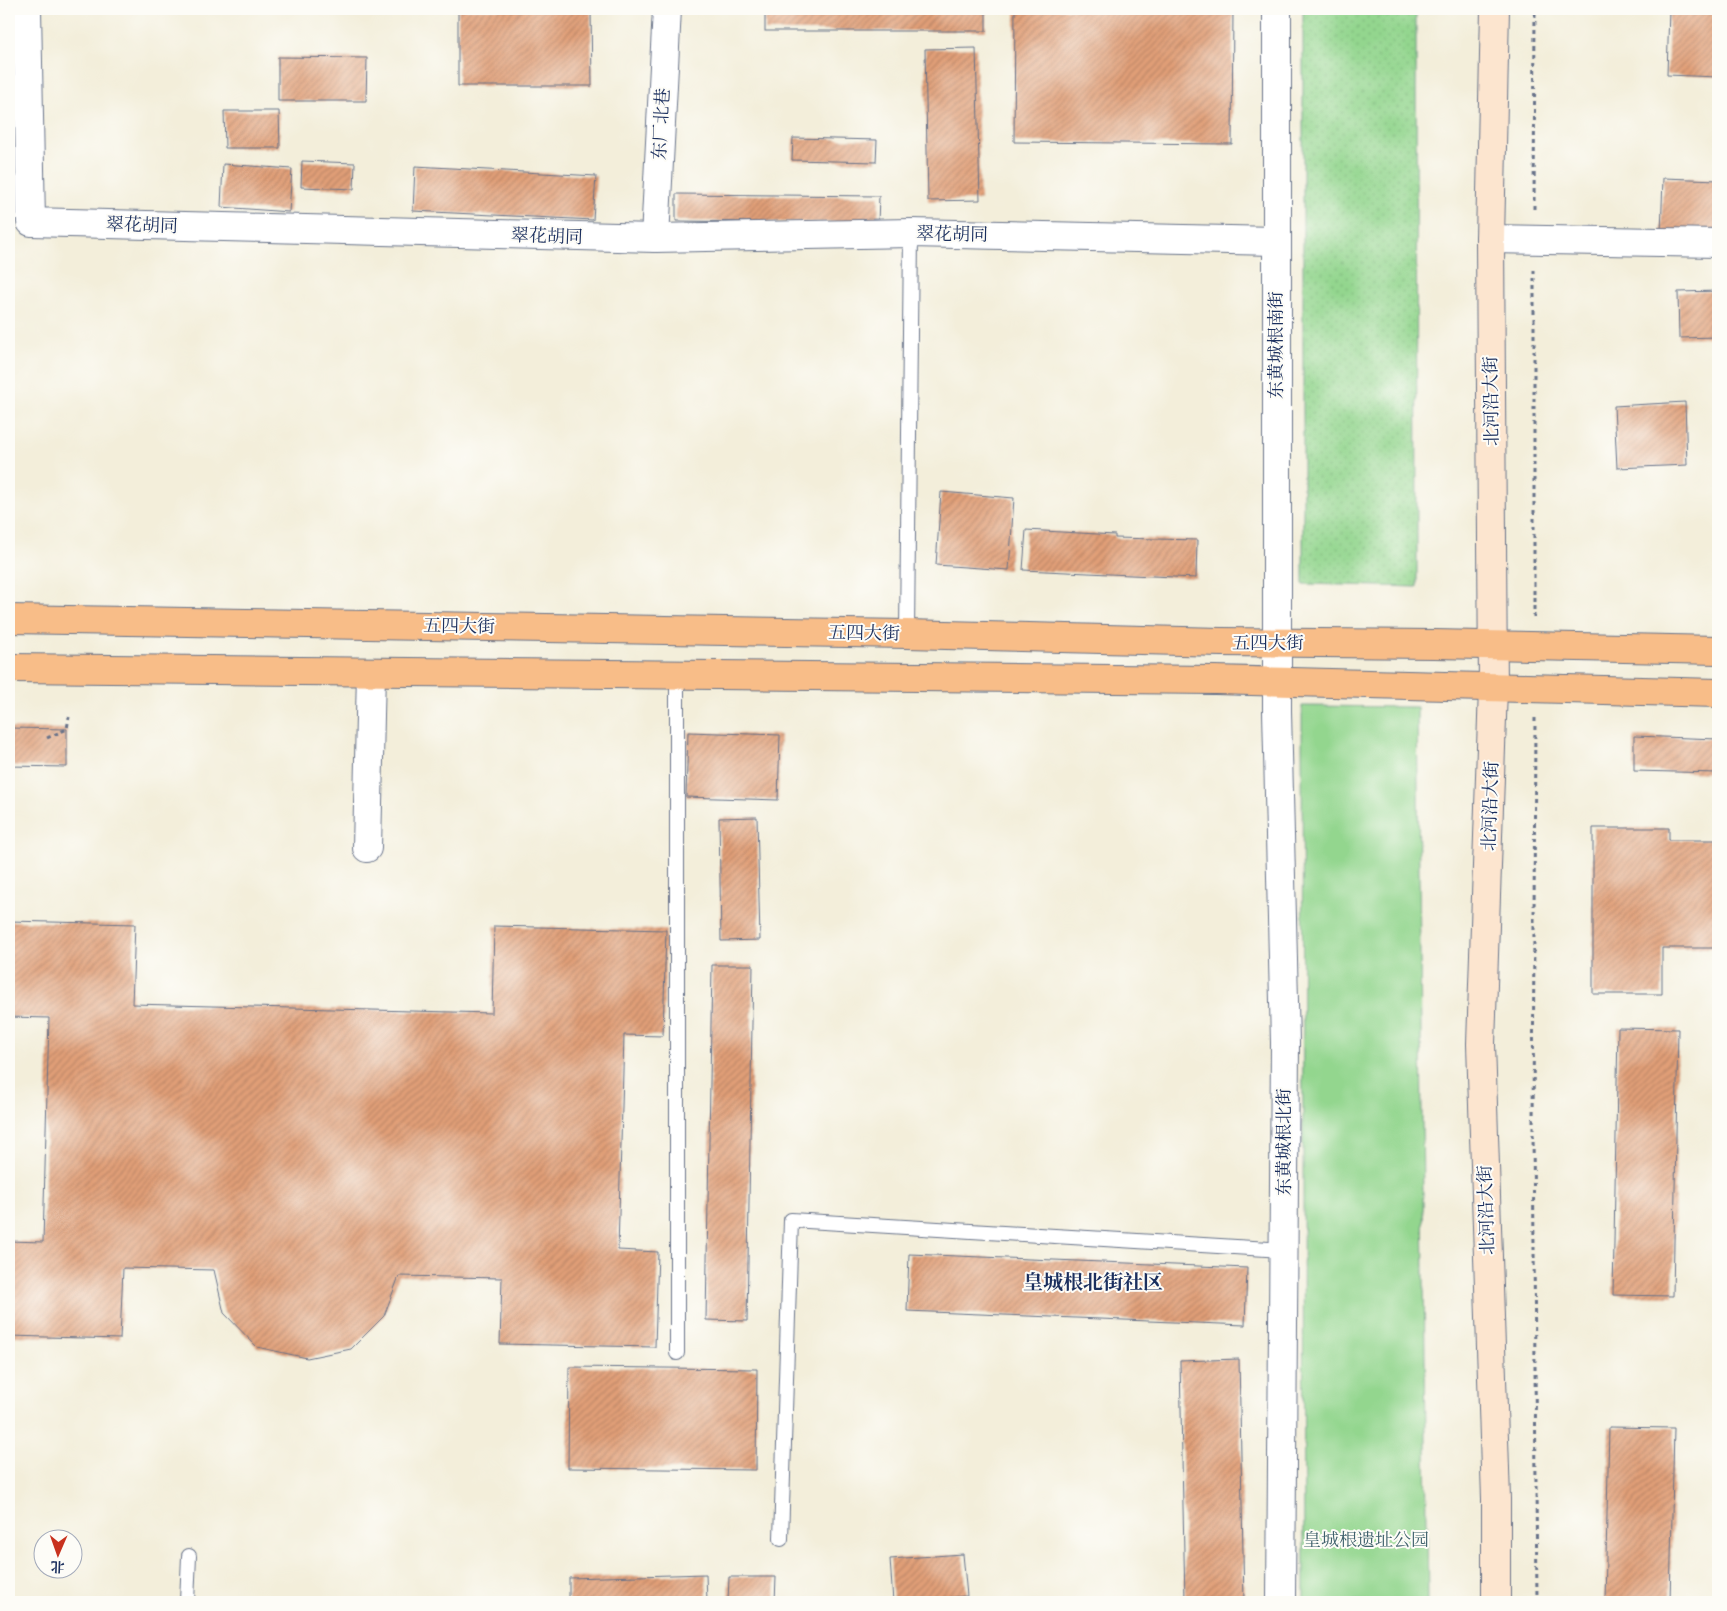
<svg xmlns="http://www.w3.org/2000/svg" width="1727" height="1611" font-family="'Libre Caslon Text','Noto Serif SC',serif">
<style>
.grass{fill:url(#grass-dots);stroke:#578276}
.park{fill:#93d68e;stroke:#578276}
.building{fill:url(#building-hatch)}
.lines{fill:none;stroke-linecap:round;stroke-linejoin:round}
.lane-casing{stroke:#677289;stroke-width:16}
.street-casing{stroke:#677289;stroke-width:30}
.secondary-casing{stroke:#677289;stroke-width:30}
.primary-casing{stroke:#677289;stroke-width:30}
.path{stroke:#677289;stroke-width:3;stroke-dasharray:4 4;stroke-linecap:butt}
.lane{stroke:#fff;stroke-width:14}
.street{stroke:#fff;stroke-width:28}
.secondary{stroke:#fce5cf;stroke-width:28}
.primary{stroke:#f8bd88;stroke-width:28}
.labels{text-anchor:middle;stroke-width:4;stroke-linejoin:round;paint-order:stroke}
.street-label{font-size:18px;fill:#1b2f5e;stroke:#fdfcf7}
.park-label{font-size:18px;fill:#3f616c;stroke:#fdfcf7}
.quarter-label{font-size:20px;font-weight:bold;fill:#1b2f5e;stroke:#fdfcf7}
</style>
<defs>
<pattern id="grass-dots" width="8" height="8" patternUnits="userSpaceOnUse" patternTransform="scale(1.25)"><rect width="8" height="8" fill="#93d68e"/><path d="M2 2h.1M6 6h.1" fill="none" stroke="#7eb87d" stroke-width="1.8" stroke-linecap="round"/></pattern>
<pattern id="building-hatch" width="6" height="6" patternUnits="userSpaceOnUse" patternTransform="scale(1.25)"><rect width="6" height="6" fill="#e19f77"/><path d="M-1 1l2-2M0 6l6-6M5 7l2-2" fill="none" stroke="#b68265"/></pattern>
</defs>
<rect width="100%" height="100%" fill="#fdfcf7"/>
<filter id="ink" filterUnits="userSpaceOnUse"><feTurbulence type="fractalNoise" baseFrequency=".02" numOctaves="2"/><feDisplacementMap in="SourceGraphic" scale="10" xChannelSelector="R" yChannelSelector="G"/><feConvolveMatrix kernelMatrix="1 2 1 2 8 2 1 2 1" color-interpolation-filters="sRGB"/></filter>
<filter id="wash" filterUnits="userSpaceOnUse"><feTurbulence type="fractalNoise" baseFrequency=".0096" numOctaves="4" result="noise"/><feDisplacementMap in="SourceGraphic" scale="20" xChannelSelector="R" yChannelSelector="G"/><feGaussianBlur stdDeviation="1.12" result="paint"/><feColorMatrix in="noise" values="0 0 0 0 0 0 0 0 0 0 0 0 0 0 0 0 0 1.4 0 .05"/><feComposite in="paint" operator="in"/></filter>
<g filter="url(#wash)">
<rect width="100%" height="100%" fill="#f3eeda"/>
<!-- grass -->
<polygon class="grass" points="1303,9 1416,9 1417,587 1303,584"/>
<!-- park -->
<polygon class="park" points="1302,706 1417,707 1428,1602 1304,1602"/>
<g id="blocks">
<!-- building -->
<g class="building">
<polygon points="458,9 591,9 592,86 458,86"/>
<rect x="765" y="9" width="221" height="22"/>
<polygon points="1015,9 1233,9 1232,144 1014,142"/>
<polygon points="1669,9 1718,9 1718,77 1667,75"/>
<polygon points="976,48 980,200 928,201 925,49"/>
<polygon points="278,57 367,58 366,101 278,101"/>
<polygon points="224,111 279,111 280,148 225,148"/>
<polygon points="793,138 877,140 876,162 792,160"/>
<polygon points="302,161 355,163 354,189 301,187"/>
<polygon points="223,164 292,169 289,212 221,207"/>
<polygon points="415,166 596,176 593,220 413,211"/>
<polygon points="1663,178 1718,180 1718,235 1661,233"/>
<polygon points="676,194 879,196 878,223 676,221"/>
<polygon points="1718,291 1718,337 1679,338 1678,292"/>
<polygon points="1685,402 1687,465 1617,468 1614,406"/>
<polygon points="941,492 1014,498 1009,570 936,565"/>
<polygon points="1026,530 1115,535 1115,538 1197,540 1196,578 1023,570"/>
<polygon points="9,728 67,729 67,767 9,766"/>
<polygon points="688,732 780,735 778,800 686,797"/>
<polygon points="1634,736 1718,739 1718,773 1634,771"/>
<polygon points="757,817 760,940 721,941 719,818"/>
<polygon points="1593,828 1669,828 1669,840 1718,840 1718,948 1662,948 1662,994 1593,994"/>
<polygon points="9,921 135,924 132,1004 492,1013 494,926 666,930 663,1036 624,1035 618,1250 658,1252 655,1347 500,1344 502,1278 399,1276 384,1316 351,1349 307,1358 257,1347 224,1313 214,1270 123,1268 120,1339 9,1336 9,1241 43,1242 49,1018 9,1017"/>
<polygon points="712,965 753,965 747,1321 706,1320"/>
<polygon points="1618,1028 1678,1029 1673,1296 1613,1295"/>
<polygon points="909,1254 1247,1268 1245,1325 907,1311"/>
<polygon points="1239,1359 1244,1602 1185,1602 1180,1361"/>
<polygon points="569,1367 757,1369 756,1470 568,1468"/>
<polygon points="1609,1427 1674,1428 1670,1602 1605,1602"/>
<polygon points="963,1554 967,1596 893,1602 890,1559"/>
<polygon points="706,1574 707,1602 569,1602 569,1578"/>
<polygon points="729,1577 776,1577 775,1602 728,1602"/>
</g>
</g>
</g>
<g filter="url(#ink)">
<use href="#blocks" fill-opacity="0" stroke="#677289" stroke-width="1"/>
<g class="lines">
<defs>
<g id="lane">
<polyline points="907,634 911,233"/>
<polyline points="677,1353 677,674"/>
<polyline points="781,1539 791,1220 1284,1250"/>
<polyline points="187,1602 189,1556"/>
</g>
<g id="street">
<polyline points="27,9 31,222 655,238 911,233 1276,241"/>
<polyline points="1277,9 1277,711 1285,1043 1281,1602"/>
<polyline points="655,238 667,9"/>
<polyline points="1490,239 1718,243"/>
<polyline points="367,848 371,672"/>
</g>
<polyline id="secondary" points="1495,9 1490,239 1493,688 1481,1044 1496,1499 1496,1602"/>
<g id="primary">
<polyline points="9,619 907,634 1221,642 1434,644 1718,650"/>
<polyline points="9,668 1215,680 1718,693"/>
</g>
</defs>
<!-- lane casing -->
<use href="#lane" class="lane-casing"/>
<!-- street casing -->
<use href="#street" class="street-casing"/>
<!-- secondary casing -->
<use href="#secondary" class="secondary-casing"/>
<!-- primary casing -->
<use href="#primary" class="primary-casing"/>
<!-- path -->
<g class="path">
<polyline points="1534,209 1535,9"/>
<polyline points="1534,270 1534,617"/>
<polyline points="1535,718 1533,1131 1537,1602"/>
<polyline points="47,738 67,729 69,717"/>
</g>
<!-- lane -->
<use href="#lane" class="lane"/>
<!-- street -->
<use href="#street" class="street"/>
<!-- secondary -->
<use href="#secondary" class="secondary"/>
<!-- primary -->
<use href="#primary" class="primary"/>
</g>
</g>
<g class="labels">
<!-- street labels -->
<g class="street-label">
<text transform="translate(661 124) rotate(-87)" y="6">东厂北巷</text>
<text transform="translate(142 225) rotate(2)" y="6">翠花胡同</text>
<text transform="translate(952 234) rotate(1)" y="6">翠花胡同</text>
<text transform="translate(547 236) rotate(2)" y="6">翠花胡同</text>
<text transform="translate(1276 345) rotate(-90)" y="6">东黄城根南街</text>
<text transform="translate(1491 401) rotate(-91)" y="6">北河沿大街</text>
<text transform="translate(459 626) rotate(1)" y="6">五四大街</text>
<text transform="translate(864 633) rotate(1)" y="6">五四大街</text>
<text x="1268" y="649">五四大街</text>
<text transform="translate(1490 806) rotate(-88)" y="6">北河沿大街</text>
<text transform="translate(1284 1142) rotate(-90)" y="6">东黄城根北街</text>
<text transform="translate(1486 1210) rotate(-92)" y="6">北河沿大街</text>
</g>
<!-- park labels -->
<g class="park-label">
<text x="1366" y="1546">皇城根遗址公园</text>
</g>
<!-- quarter labels -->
<g class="quarter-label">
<text x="1093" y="1289">皇城根北街社区</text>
</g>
</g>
<!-- margin -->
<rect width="1727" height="1611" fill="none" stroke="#fdfcf7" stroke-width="30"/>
<!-- north arrow -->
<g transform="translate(58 1554) rotate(182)"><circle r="24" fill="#fdfcf7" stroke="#a3aaba"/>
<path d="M0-4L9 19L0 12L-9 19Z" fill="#c8321e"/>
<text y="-8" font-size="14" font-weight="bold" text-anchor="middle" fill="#1b2f5e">北</text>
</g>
</svg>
